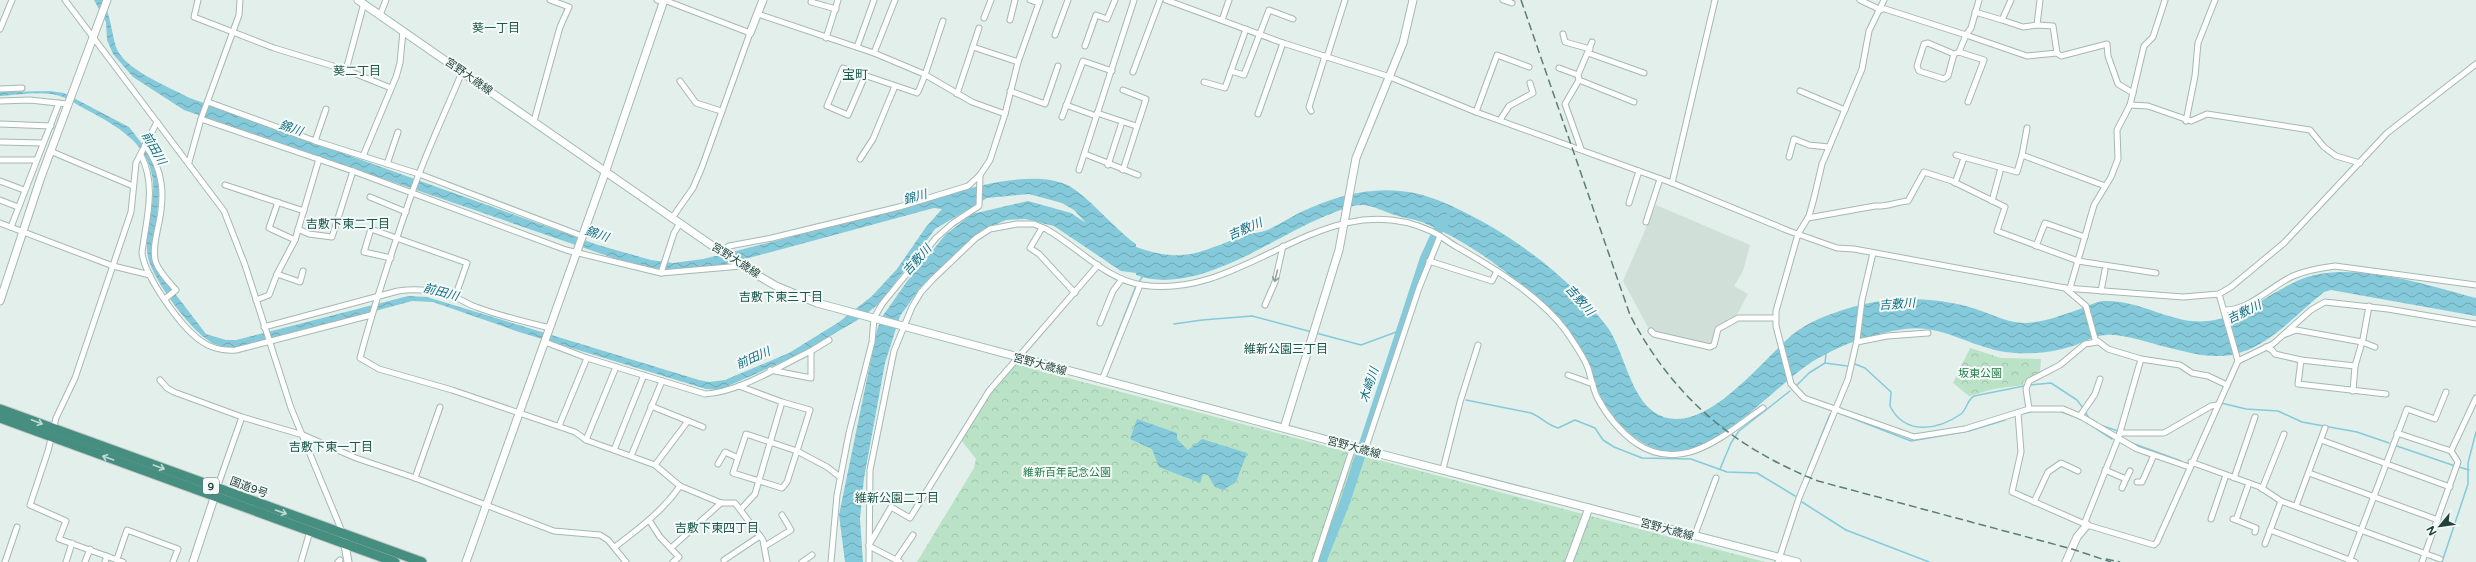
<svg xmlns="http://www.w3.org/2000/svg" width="2476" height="562" font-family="'Varela Round','Noto Sans JP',sans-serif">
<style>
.built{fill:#d1dfd9}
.park{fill:url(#park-crowns)}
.water{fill:url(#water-waves)}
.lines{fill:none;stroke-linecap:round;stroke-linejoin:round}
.stream{stroke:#85cada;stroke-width:1.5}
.river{stroke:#85cada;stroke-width:10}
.minor-casing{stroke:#a5b8b2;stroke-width:7}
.tertiary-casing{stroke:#a5b8b2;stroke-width:9}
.secondary-casing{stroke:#a0bcb3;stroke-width:9}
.trunk-casing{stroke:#c1cac8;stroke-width:11}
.minor{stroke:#fff;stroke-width:5}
.tertiary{stroke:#fff;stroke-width:7}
.secondary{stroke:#fff;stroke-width:7}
.trunk{stroke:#468e80;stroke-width:9}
.rail{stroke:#5b7e76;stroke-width:1.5;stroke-dasharray:8 4;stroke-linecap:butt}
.oneway{stroke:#90a19d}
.oneway2{stroke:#c0dad4}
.labels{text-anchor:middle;stroke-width:4;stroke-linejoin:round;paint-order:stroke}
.shield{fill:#f5faf8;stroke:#607a74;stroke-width:1}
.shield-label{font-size:10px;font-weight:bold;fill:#20433b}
.street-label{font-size:11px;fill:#20433b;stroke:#f5faf8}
.park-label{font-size:11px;fill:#257f4b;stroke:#f5faf8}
.neighbourhood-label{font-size:12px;fill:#19584b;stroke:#f5faf8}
.water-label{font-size:12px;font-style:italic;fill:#136f86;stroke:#f5faf8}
.quarter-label{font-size:13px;fill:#19584b;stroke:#f5faf8}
</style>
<defs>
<pattern id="park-crowns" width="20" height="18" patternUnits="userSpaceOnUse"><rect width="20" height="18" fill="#bae2c6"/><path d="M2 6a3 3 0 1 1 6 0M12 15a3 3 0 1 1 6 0" fill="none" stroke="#a0c3ab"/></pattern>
<pattern id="water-waves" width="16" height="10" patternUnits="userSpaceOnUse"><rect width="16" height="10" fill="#85cada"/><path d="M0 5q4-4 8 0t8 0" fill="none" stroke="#6ca6b2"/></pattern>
</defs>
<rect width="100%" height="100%" fill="#e3efea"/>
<!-- built -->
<polygon class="built" points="1656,205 1750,245 1743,271 1734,286 1748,294 1735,318 1717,329 1711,345 1650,331 1623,281"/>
<!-- park -->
<g class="park">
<polygon points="1970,348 2001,358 2041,359 2040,372 2023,382 2024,385 1994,389 1969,396 1953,383"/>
<polygon points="1015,364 1765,562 917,562 974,468 976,459 961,440 986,398"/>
</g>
<!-- water -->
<g class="water">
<path d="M94 0H102C111 15 111 31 116 47 123 69 168 86 187 97L598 245 651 260 673 263 703 259C762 245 820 229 879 214 926 202 1020 165 1065 184 1085 192 1114 229 1136 244V247C1185 264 1200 252 1245 235 1252 233 1260 233 1267 230 1279 225 1289 218 1301 212 1345 191 1393 181 1440 201 1501 226 1568 274 1608 328 1628 357 1632 419 1677 419 1717 419 1764 359 1792 335 1809 321 1832 313 1853 307 1891 296 1929 297 1966 306 1986 311 2003 322 2024 323 2043 323 2065 314 2083 308 2090 305 2097 301 2104 301 2140 299 2172 325 2208 321 2242 317 2267 295 2297 281 2347 258 2426 285 2476 298V316L2331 290 2324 292C2293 316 2263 355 2220 356 2203 357 2183 351 2166 347 2149 343 2122 333 2106 335 2093 336 2084 342 2073 346 2052 353 2027 355 2005 352 1971 347 1941 324 1905 329 1872 334 1844 343 1815 360 1776 383 1708 467 1659 450 1627 439 1606 412 1594 382 1590 372 1587 359 1581 350 1544 297 1482 247 1422 222 1413 219 1404 218 1395 215 1385 212 1372 205 1362 205 1350 205 1333 213 1323 217 1270 239 1195 297 1136 275V273L1121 271 1054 226 1025 219 1006 220 992 226 971 240 920 288 900 316 885 363 864 478 860 519 863 562H845L839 515 877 330 882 317 908 280 933 250 945 235 972 214 1028 201 1071 213 1086 223 1074 210 1062 203 1029 194 987 198 935 229 880 303 861 318 794 357 719 390 706 389 519 332 433 302 412 301 247 346C236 347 225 349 215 344 194 336 152 279 148 257 143 233 155 207 153 182 150 144 117 126 87 110 79 106 71 100 63 97 45 90 19 95 0 96V92L50 91 64 93 129 127 150 154 158 179 159 192 153 261 157 270 206 334 226 340H236L408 296 427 297 699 380 709 382 725 380 789 353 839 322 872 296 897 269 926 227 942 209 934 208 719 266 668 271 625 262 184 110 133 77 113 54 107 40 106 22Z"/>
<polygon points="1137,419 1177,433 1177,439 1188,450 1202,439 1247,453 1236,482 1223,490 1215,487 1208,475 1203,474 1200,483 1159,467 1152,449 1130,439"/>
</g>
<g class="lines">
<!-- stream -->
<g class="stream">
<polyline points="1138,283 1143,276"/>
<polyline points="1174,324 1202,320 1252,316 1312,332"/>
<polyline points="1316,333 1361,345 1399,331"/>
<polyline points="1109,355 1136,286"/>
<polyline points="1825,363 1847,366"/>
<path d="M1855 364 1865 368 1891 392 1890 406C1905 436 1938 430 1961 414 1967 409 1967 400 1974 396L2024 386"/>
<polyline points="2030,385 2051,383 2077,400 2083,408"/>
<polyline points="1796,386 1809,373 1825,363 1826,354"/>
<path d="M1466 400 1531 413C1541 417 1547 425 1558 428L1575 420 1595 428 1603 440 1614 447 1642 458 1691 459 1727 472 1757 473 1795 496"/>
<polyline points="2221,403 2246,409 2278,411 2302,422 2357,432 2389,443"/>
<polyline points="2212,404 2217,402"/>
<polyline points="2059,411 2073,416"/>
<polyline points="2085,412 2089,418 2096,422"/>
<polyline points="1839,413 1911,441 1969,431 2005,420"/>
<polyline points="2022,414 2034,411"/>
<polyline points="2083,420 2112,439"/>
<polyline points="2103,426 2118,431"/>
<polyline points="2129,442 2181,461"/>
<polyline points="2394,445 2455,466"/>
<polyline points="2459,467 2469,470"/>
<polyline points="1720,469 1731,443 1739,431 1790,391"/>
<polyline points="1808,469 1830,414"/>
<polyline points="1802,502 1846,530 1929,562"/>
<polyline points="2442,562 2468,484 2468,463 2476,432"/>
</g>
<!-- river -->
<polyline class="river" points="1321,562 1345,502 1425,258 1438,230 1446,219"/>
<defs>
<g id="minor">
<polyline points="65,0 224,211 245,265 291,408 343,534"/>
<polyline points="198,0 194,17 274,48 346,70 391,88"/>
<polyline points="657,0 663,2"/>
<polyline points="664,0 750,33 702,167 693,188 672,218"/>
<polyline points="1030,0 1039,3"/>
<polyline points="1166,0 1283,43 1390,77 1476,112 1672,183 1789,231 1837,248 1854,249 2065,288 2183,297 2219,294 2231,287 2284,243 2387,133 2476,64"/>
<polyline points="1503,0 1512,3"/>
<polyline points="1860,0 1881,10"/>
<polyline points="1884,0 1869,31 1862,69 1822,164 1814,198 1809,216 1798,234 1776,311 1776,326 1791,384 1804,398 1914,437 1965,429 2029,409 2063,409 2082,417 2137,449 2189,467"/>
<polyline points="1979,0 1971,28 1966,35 2027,56 2057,53 2053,26 2037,25"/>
<polyline points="811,2 836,9"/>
<polyline points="1882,8 1966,35 1959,52 1954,54 1948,76 1944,79 1919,71 1917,66 1924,44 1928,43 1954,54"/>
<polyline points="1975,12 2002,20 2011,0"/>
<polyline points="758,14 874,53 924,74 972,102 1005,114"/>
<polyline points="380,15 386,0"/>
<polyline points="984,18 991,0"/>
<polyline points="1010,20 1015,0"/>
<polyline points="1222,20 1229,0"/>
<polyline points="2002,20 2023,27 2037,25 2040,0"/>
<polyline points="0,29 12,0"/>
<polyline points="1246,29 1231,71 1244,75 1269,10 1293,19"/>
<polyline points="1563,34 1565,42 1590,49"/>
<polyline points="1055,35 1068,0"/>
<polyline points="826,38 838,0"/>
<polyline points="1085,46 1096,15 1107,19 1115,0"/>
<polyline points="857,47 874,0"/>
<polyline points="973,47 1018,62"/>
<polyline points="1959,52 1984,60 1968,102"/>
<polyline points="874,53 895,0"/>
<polyline points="1588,53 1644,73"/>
<polyline points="2057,53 2061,56 2107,44 2108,56 2118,84 2133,93"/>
<polyline points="1327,57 1345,0"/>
<polyline points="1559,68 1578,75"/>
<polyline points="346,70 364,3"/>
<path d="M462 72C446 111 427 150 413 190 394 245 375 301 360 358L379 369 452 390 575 432 586 440 655 465 680 486 721 503H735L763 540 767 562"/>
<polyline points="1133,72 1160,0"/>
<path d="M865 76 848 115 827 106 843 68 917 93C923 86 938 34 943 21"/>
<polyline points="1579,80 1634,102"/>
<polyline points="680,81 696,103 721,111"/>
<polyline points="1204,82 1225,88 1231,71"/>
<polyline points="0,89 22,88"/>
<polyline points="1010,91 1045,104 1058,66"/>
<polyline points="1800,91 1845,110"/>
<polyline points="957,94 979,28"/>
<polyline points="0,101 30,100 67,104"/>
<polyline points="208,102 315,141 419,174 582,236"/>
<polyline points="1066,105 1096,116"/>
<polyline points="2130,105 2148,106 2191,121 2207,114 2310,130 2324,147 2336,156 2360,163"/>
<polyline points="1311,111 1309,107 1325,56"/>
<polyline points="1476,112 1497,55 1529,67"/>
<polyline points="1097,113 1136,126"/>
<polyline points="1258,114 1283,43"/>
<polyline points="1062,117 1083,61 1112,71"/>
<polyline points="201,119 353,171 566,250 661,273 741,266"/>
<polyline points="1500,120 1509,106 1533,93 1530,83"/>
<polyline points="534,121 560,27 569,7 550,0"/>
<polyline points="2186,121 2195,76 2198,43 2215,0"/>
<polyline points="0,124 51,126"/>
<polyline points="315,141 326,109"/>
<polyline points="0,142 43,143"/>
<path d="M145 145C164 170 165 197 158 227 156 237 152 252 156 263 160 273 169 282 176 290L165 299"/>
<polyline points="1581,149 1565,104 1579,80 1578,75 1592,42"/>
<polyline points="50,151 133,186"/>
<polyline points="1085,154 1138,175"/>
<path d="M141 155C157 186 146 220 142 253 145 277 181 327 201 341 212 349 223 351 236 350L371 315"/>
<polyline points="1956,155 2017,172 2022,155 2105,186"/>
<polyline points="2022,155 2027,128"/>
<polyline points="363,156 396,77 400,63 403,31"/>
<polyline points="1789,157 1794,139 1809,145 1829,147"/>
<polyline points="860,159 873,139 895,86"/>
<polyline points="0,160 36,160"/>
<polyline points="189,162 201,119 239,15 240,0"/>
<polyline points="387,164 398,132"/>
<polyline points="1108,165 1122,122"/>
<polyline points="1079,170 1134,0"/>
<polyline points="1123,170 1146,99 1123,90"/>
<polyline points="0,181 24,190"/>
<polyline points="1672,183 1715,0"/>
<polyline points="1955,183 1964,158"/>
<polyline points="225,185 304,211"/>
<polyline points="370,197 406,212"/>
<polyline points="0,200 18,207"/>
<polyline points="1992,201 2001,168"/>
<polyline points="278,202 269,228 295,240"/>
<polyline points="1629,203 1639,171"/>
<path d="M1808 218 1875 206C1887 207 1896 202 1908 201L1924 172 1952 181 2005 207 1997 231 2078 261 2156 273"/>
<polyline points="1646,222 1660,179"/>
<polyline points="0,223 113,266 150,275"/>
<polyline points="11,227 59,103"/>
<polyline points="1042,228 1030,248 1039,254 1075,293"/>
<polyline points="298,229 309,234 332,237 353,171"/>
<polyline points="2036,246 2045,223 2085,237"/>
<polyline points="722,252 729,246 772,238 899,207 968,186 980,175 990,160 1005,114 1018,62 1040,0"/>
<polyline points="391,258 364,252 371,229 467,263 455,297"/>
<polyline points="1429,261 1492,281 1497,271"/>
<polyline points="661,273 674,233 680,223"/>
<polyline points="277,274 300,282 303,271"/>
<polyline points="2065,288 2086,306 2095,339 2108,349 2141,359 2180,365 2192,373 2208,376 2227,385"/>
<polyline points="2070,288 2094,205 2111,177 2118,159 2117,130 2130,105 2144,46 2153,37 2165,0"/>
<polyline points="2101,291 2105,270"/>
<polyline points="256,300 269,295 277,274 295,240 319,159"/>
<polyline points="1265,305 1275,282 1283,246"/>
<path d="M2225 310C2250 310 2271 286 2293 276 2307 270 2320 268 2335 266L2476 285"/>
<polyline points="1100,323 1113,291 1122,279"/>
<path d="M264 327 398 291C418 288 437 290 456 298 463 300 469 305 476 307 500 316 525 322 550 328"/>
<polyline points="1651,331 1654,334 1710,347 1714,345 1718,329 1738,318 1775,318"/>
<polyline points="2286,334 2296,330 2362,342 2375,347"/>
<path d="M545 342 587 358 705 394C740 392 779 366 811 351V378L770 370"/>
<polyline points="1857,342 1887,336 1928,333"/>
<polyline points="2266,347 2272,350 2275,354 2301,360 2355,366 2363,339 2369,306"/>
<polyline points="811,351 829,340"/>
<polyline points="2301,360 2298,384 2386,394"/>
<polyline points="2238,361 2273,344 2311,310 2325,302 2388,309 2476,324"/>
<polyline points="1568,375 1593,384"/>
<polyline points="160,380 167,388 174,392 242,417 303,435 356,458 415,478 554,531 600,535 608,540 626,562"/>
<polyline points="1102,380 1140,285"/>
<polyline points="739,386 782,402 755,494 741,509"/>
<polyline points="2353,391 2355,366"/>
<polyline points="782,402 810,410 797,451 827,467 840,477"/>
<polyline points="651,406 703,427"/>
<polyline points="2029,409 2026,389 2029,381 2060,365 2085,344 2097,342"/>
<polyline points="2018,413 2021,452 2012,492 2087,525 2154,545 2157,542 2238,361 2219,294"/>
<polyline points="2080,416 2095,394 2100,379"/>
<polyline points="559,426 587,358"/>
<polyline points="2120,433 2164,433 2211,406 2217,405"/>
<polyline points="2397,433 2451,451"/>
<polygon points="746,434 797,451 787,482 782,488 733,473"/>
<polyline points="586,440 616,367"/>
<polyline points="2321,440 2450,487"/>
<polyline points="614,450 644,375"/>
<polyline points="1365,450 1419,288 1440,236"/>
<polyline points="631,456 662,381"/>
<polyline points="2191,462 2260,487 2281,501 2440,559"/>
<polyline points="718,464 725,452 738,458"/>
<polyline points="655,465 688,421"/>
<polyline points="1443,469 1460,402 1478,345"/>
<polyline points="2105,470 2126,479 2122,488"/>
<polyline points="2309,473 2438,520"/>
<polyline points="415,478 440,407"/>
<polyline points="2234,478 2255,417"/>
<polyline points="2126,479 2130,471"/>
<polyline points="2137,482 2142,482 2154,455"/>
<polyline points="217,488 242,417"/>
<polyline points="2262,489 2284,434"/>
<polyline points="2034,502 2048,472 2061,463 2078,471"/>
<polyline points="2296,506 2325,428"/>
<polyline points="2211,519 2226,475"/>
<polyline points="2233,519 2236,520 2249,483"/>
<polyline points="649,520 660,537 679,557 673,562"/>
<polyline points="2236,520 2256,528 2255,532"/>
<polyline points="2085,522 2118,439 2141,359"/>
<polyline points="2270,530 2355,562"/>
<polyline points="1694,537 1716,478"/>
<polyline points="2265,544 2281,501"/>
<polyline points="869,545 891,507 910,518 989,391 1098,265"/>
<polyline points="765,546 791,530 782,515"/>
<polyline points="869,546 900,562"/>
<path d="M615 547C638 529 663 511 680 486"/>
<polyline points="671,548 721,503"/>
<polyline points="117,559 127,530 178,549 173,562"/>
<polyline points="724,560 760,536"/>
<polyline points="896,560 913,535"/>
<polyline points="5,562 17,527"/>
<polyline points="66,562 72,543"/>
<polyline points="85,562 90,549"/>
<polyline points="105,562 107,556"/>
<polyline points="123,562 59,539 66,521 30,505 48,451 56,418 75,378 131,212 136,163 157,122"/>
<polyline points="301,562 310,531"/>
<polyline points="338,562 340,560"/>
<polyline points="802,562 812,555"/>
<polyline points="831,562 837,495 849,433 872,342 874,318 882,304 936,238 953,223 979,206 980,175"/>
<path d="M869 562 870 470 894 351 912 307 921 292 933 279 976 238 990 229 1017 224H1034L1046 229C1078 247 1105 279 1142 285 1245 302 1324 182 1431 231 1440 235 1448 242 1457 247 1494 268 1540 296 1566 331 1574 343 1583 355 1588 368 1591 378 1593 388 1597 397 1607 416 1618 430 1636 443 1683 475 1725 434 1763 408"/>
<polyline points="1315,562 1353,447"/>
<polyline points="1778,562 1799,498 1848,379 1857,340 1862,300 1873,253"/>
<polyline points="2349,562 2407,409 2435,419 2446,392"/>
<polyline points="2422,562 2458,462 2451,451 2476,398"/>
</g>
<g id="tertiary">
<polyline points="750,33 763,0"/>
<polyline points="0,301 41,177 107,0"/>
<polyline points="1284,428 1339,250 1356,158 1403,43 1413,0"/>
<polyline points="343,534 348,562"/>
<polyline points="193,562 216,492"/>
<polyline points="466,562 606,170 664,0"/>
<polyline points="1569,562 1589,508"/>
<polyline points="2066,562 2077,537 2087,525"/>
</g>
<polyline id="secondary" points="358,0 740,265 776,286 817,303 1365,450 1797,562"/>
<g id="trunk">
<polyline points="0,409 422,562"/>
<polyline points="0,418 395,562"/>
</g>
</defs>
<!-- minor casing -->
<use href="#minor" class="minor-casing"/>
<!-- tertiary casing -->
<use href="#tertiary" class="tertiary-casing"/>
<!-- secondary casing -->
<use href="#secondary" class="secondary-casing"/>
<!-- trunk casing -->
<use href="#trunk" class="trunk-casing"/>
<!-- minor -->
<use href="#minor" class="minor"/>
<!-- tertiary -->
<use href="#tertiary" class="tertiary"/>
<!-- secondary -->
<use href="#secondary" class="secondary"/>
<!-- trunk -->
<use href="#trunk" class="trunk"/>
<!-- rail -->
<g class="rail">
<path d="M1521 0 1630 315C1673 397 1733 447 1818 481L2072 549 2111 562"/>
<polyline points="2106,559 2120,562"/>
</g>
</g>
<!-- one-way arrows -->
<defs><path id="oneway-shaft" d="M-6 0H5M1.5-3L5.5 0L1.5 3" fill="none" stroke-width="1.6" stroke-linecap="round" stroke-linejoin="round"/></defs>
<use class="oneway" href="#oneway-shaft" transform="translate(1276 276) rotate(104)"/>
<g class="oneway2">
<use href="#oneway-shaft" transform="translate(37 422) rotate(21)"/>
<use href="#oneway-shaft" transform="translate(108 458) rotate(-160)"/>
<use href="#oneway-shaft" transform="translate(159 467) rotate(20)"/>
<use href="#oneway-shaft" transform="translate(281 512) rotate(19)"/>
</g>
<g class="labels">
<!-- shield labels -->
<rect class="shield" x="203" y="478" width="16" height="16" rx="3"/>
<g class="shield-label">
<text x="211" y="490">9</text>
</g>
<!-- street labels -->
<g class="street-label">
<text transform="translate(469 76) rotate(35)" y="4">宮野大歳線</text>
<text transform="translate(736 260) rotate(33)" y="4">宮野大歳線</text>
<text transform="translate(1040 364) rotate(15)" y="4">宮野大歳線</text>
<text transform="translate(1354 447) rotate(15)" y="4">宮野大歳線</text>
<text transform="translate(249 487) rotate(20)" y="4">国道9号</text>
<text transform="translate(1667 529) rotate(15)" y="4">宮野大歳線</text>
</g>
<!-- park labels -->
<g class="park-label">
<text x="1980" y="377">坂東公園</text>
<text x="1067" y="476">維新百年記念公園</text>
</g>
<!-- neighbourhood labels -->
<g class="neighbourhood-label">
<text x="496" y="32">葵一丁目</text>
<text x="357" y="75">葵二丁目</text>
<text x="348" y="228">吉敷下東二丁目</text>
<text x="781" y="301">吉敷下東三丁目</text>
<text x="1286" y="353">維新公園三丁目</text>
<text x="331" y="451">吉敷下東一丁目</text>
<text x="897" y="502">維新公園二丁目</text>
<text x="717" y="532">吉敷下東四丁目</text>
</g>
<!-- water labels -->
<g class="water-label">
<text transform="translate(291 128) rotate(19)" y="4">錦川</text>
<text transform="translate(154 148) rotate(60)" y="4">前田川</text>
<text transform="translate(915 197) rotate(-15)" y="4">錦川</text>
<text transform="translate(1245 229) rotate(-23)" y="4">吉敷川</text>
<text transform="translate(597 234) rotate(19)" y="4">錦川</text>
<text transform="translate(917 260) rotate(-48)" y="4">吉敷川</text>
<text transform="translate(441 292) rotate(15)" y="4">前田川</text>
<text transform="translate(1580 300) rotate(48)" y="4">吉敷川</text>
<text transform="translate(1897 304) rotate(-4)" y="4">吉敷川</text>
<text transform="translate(2244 312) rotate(-26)" y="4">吉敷川</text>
<text transform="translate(753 358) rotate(-24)" y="4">前田川</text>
<text transform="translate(1369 385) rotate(-72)" y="4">木崎川</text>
</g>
<!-- quarter labels -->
<g class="quarter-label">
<text x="855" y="79">宝町</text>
</g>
</g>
<!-- north arrow -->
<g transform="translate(2440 526) rotate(241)" stroke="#f5faf8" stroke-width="3" paint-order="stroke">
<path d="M0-3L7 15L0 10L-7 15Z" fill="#20433b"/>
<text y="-6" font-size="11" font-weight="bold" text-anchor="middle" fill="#20433b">N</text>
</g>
</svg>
